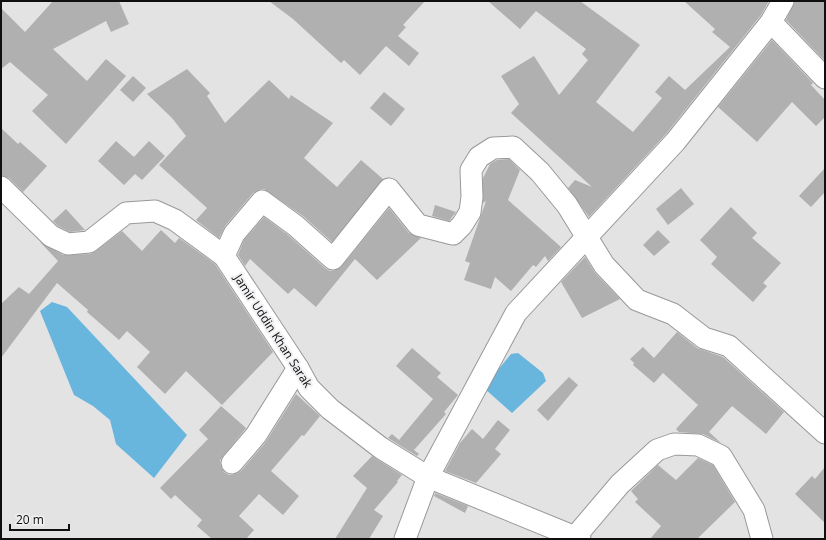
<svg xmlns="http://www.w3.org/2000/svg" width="826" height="540" font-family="'Open Sans',sans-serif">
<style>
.water{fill:#68b5de}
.building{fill:#b0b0b1}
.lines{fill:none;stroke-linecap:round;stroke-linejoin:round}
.street-casing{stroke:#98999a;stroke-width:23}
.street{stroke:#fff;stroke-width:21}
.labels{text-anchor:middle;stroke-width:4;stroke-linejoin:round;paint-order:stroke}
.street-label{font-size:12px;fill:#0f0f0f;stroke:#f0f0f2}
</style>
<rect width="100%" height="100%" fill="#e3e3e4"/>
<!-- water -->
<g class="water">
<polygon points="52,302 67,307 187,435 154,478 116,444 110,420 93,406 74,395 40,311"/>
<polygon points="518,353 543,373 546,381 512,413 485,389 488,382 511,354"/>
</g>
<!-- building -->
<g class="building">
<polygon points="53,1 119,1 129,24 111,32 106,21 53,49 87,81 106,59 126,76 66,144 32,111 48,95 10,62 1,69 1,8 25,32"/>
<polygon points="269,1 425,1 403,25 406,27 398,36 419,53 409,66 386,46 360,75 344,60 341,63 293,19"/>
<polygon points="488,1 580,1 640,45 596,102 633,132 662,98 655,92 669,76 685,90 730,47 712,32 715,29 684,1 769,1 761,15 666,134 589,217 568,188 575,180 592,187 511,113 519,104 501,76 534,56 559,95 588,60 582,54 586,49 536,11 520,29"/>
<polygon points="795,1 825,1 825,61 786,20"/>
<polygon points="772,40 813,83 811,85 825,100 825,117 816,126 792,102 757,142 718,107"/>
<polygon points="187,69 210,93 207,96 225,123 269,80 289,99 291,95 333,123 304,158 337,187 361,160 383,179 332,242 303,216 264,189 258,190 253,193 225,226 219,238 196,220 207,208 159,165 186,136 172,118 147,94"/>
<polygon points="133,76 146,88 133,102 120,90"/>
<polygon points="384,92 405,109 391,126 370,108"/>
<polygon points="1,128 18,144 20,142 47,166 23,192 9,178 1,175"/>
<polygon points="116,141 134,157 149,141 165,156 142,180 135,174 124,185 98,161"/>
<polygon points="509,159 520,170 508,200 561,247 548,261 545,256 536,267 533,265 511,291 495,277 491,289 464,280 470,263 465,261 486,201 483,203 483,178 490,164 497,160"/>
<polygon points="825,168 825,192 811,207 799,196"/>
<polygon points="681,188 694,204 668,225 656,209"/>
<polygon points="435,205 456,212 449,221 432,216"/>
<polygon points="731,207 757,233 752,238 781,263 763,283 767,286 753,302 711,264 717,257 700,240"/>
<polygon points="389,208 409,233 421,238 377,280 355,259 316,307 294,288 288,294 250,259 245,266 238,255 244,240 264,217 288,235 325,268 330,271 337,270 342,266"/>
<polygon points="66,209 85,230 70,232 58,226 53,221"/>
<polygon points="161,230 175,243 179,238 215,264 273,352 222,405 186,371 165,394 137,367 150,352 127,331 119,340 87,312 88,310 57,283 1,358 1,304 19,287 29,294 58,261 40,242 63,255 90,254 96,251 122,231 142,251"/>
<polygon points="658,230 670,242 654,256 643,245"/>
<polygon points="585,257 595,273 620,299 582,318 561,282"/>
<polygon points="677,332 697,348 723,357 784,412 766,434 732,406 709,432 721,443 703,434 679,432 676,429 698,405 663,373 654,383 633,365 634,363 630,359 643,347 654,358"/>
<polygon points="412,348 441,373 437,377 458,395 444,412 446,414 414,450 419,454 417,456 388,438 392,434 399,440 433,399 396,366"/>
<polygon points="569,377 578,385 548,421 537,410"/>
<polygon points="296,394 320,416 304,436 302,435 271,471 299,496 283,515 259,494 239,516 254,530 246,539 212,539 197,526 202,520 175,495 171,499 160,488 208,439 199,430 221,406 246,428 220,460 221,467 224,472 229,475 236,474 241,471 265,443"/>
<polygon points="498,420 510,430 495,449 501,454 476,483 445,471 460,443 472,429 483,439"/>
<polygon points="372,456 402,475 397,481 398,482 374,510 383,516 369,539 335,539 367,488 353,476"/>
<polygon points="698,458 713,465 735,502 697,539 650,539 661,526 635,502 638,499 631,491 658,465 676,480"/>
<polygon points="825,467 825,523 795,494 812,476 815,479"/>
<polygon points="435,493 468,506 465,513 434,496"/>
</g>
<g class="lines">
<defs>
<g id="street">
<polyline points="771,22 825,78"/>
<polyline points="1,187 51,236 68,244 89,242 126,213 155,211 175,220 224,256 298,368 309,388 330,409 381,448 428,477 580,539"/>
<polyline points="224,256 234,234 262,201 296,226 333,259 389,189 418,225 453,234 462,225 470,212 472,197 471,170 479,157 493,148 513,147 540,172 567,205 604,265 637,300 673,314 704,338 729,346 825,433"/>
<polyline points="232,463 256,435 298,368"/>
<polyline points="575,537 620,484 657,450 674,444 698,445 721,456 754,510 762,539"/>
<polyline points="405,539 428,477 516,313 675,142 771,22 783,1"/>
</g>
</defs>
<!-- street casing -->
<use href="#street" class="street-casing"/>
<!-- street -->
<use href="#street" class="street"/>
</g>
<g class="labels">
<!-- street labels -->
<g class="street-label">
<text transform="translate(273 331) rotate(57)" y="4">Jamir Uddin Khan Sarak</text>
</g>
</g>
<!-- border -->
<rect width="826" height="540" fill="none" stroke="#0f0f0f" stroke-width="4"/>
<!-- scale -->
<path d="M10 524v6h59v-6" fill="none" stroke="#0f0f0f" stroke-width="2"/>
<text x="16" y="524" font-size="12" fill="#0f0f0f" stroke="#f0f0f2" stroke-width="3" paint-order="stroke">20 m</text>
</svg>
